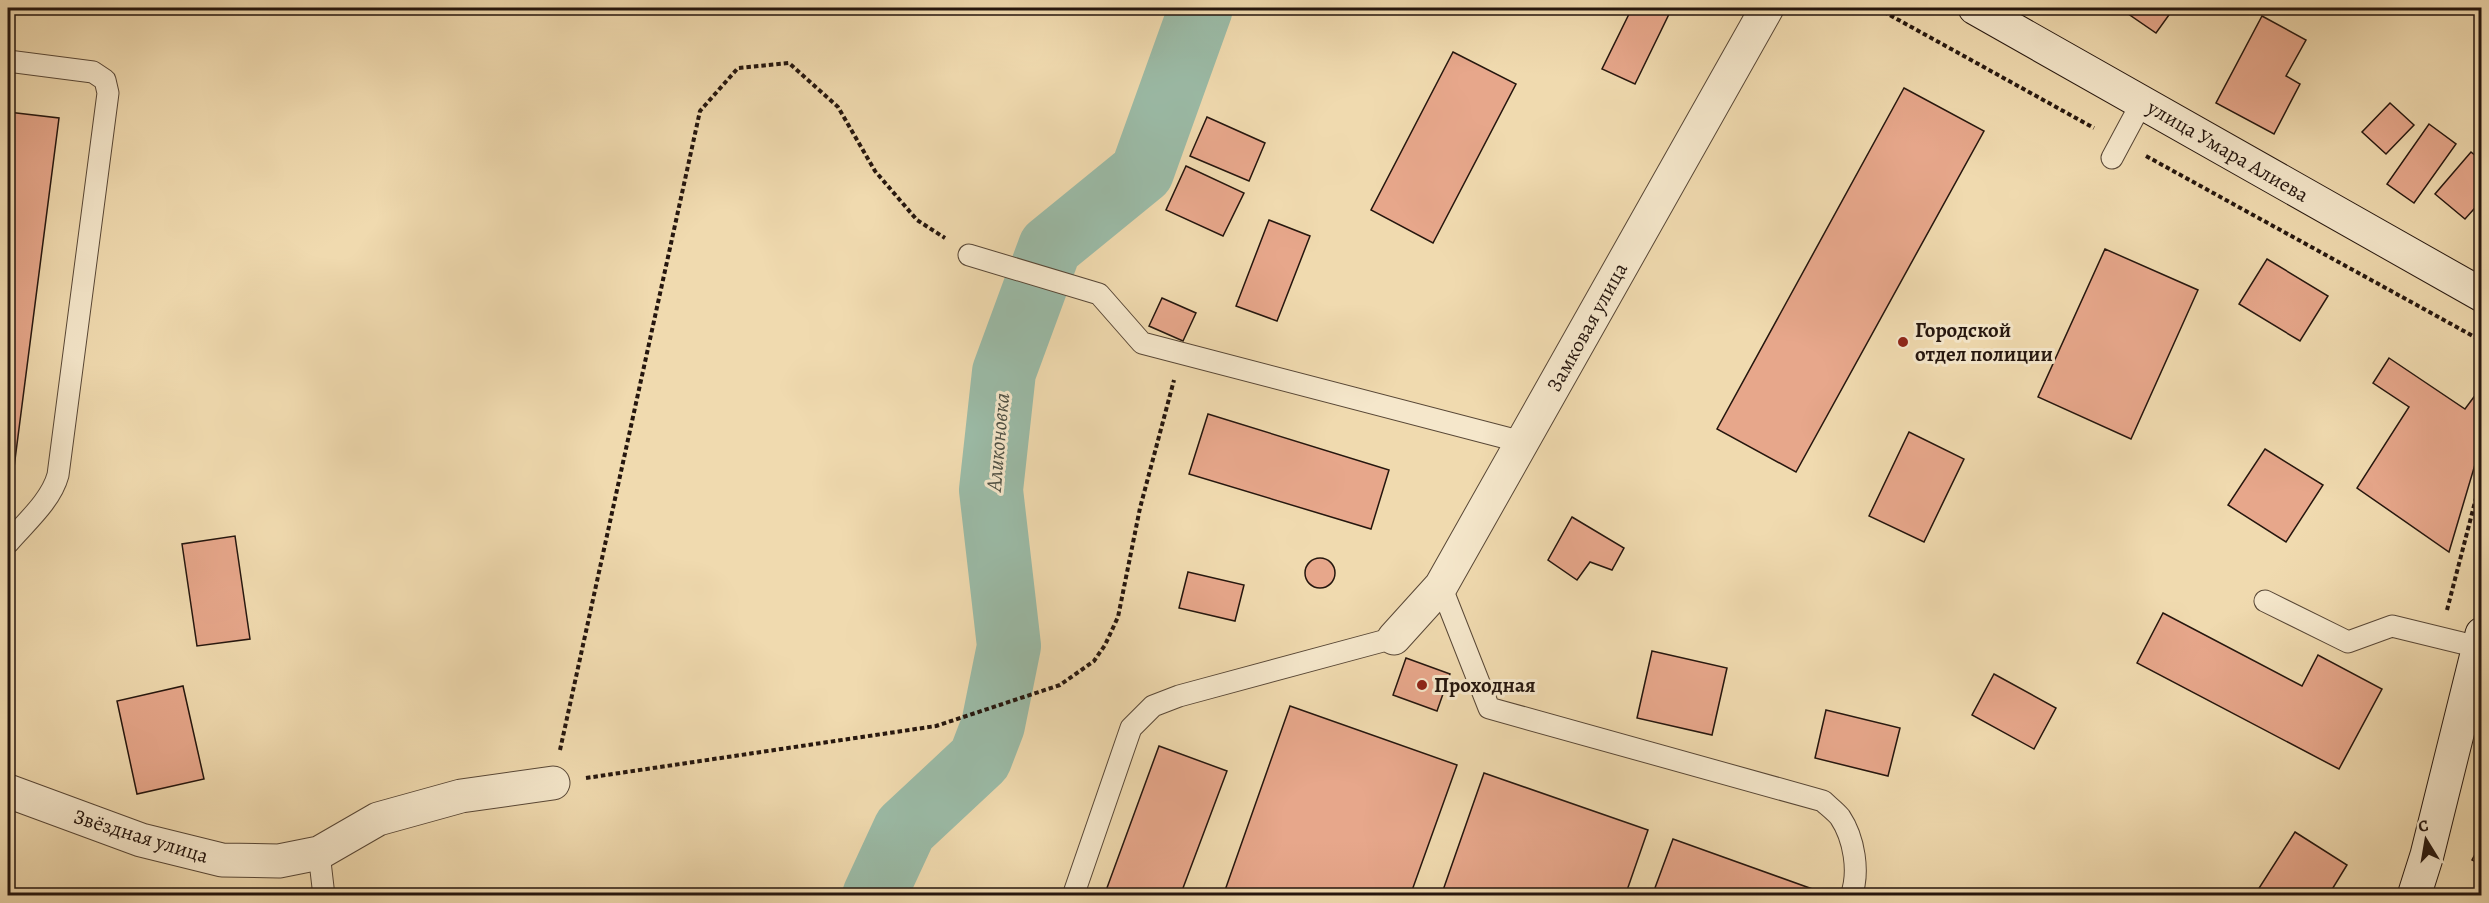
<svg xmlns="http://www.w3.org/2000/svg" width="2489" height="903" font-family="Alegreya,serif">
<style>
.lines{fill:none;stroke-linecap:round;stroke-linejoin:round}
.river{stroke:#9bbba7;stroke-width:64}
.building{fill:#e7a78b;stroke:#25160e;stroke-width:1.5}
.lane-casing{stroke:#584736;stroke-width:23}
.street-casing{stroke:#584736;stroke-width:35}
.secondary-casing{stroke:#25160e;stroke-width:35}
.path{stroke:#25160e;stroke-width:4;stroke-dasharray:4.5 3;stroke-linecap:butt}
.lane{stroke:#f5e7cb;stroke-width:21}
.street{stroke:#f5e7cb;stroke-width:33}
.secondary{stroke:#f5e7cb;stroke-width:33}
.poi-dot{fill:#8f2418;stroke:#f5e7cb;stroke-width:2}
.labels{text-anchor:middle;stroke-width:6;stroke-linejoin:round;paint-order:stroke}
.street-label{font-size:21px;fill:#25160e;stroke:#f5e7cb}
.poi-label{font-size:21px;font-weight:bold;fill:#25160e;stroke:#f5e7cb;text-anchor:start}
.water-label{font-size:22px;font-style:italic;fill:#4e5044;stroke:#f5e7cb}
</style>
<rect width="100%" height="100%" fill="#f0daaf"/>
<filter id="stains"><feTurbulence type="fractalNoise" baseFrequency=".00333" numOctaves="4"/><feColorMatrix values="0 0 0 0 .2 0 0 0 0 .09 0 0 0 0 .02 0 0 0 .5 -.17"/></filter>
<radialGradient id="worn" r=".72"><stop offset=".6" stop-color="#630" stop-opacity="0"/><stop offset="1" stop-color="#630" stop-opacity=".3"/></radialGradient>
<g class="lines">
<!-- river -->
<polyline class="river" points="874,896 905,829 980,759 993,725 1009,646 991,490 1004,372 1050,247 1142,172 1201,8"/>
</g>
<!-- building -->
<g class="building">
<polygon points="1632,8 1672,8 1635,84 1602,69"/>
<polygon points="2126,8 2174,8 2156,33 2124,11"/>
<polygon points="2262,16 2306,40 2286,76 2300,84 2274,134 2216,103"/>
<polygon points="1453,52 1516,84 1433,243 1371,210"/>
<polygon points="1904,88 1984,131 1796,472 1717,429"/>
<polygon points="2390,103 2414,125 2386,154 2362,132"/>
<polygon points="8,112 59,118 8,514"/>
<polygon points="1207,117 1265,143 1249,181 1190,156"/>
<polygon points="2429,124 2456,144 2414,203 2387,184"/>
<polygon points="2471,152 2482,161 2482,200 2465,219 2435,194"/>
<polygon points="1186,166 1244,193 1223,236 1166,210"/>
<polygon points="1269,220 1310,236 1277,321 1236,306"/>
<polygon points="2105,249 2198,290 2131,439 2038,397"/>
<polygon points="2267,259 2328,296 2300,341 2239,304"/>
<polygon points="1162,298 1196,313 1183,341 1149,326"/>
<polygon points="2389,358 2465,409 2482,386 2482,441 2449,552 2357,488 2409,407 2373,383"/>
<polygon points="1208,414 1389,470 1371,529 1189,474"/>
<polygon points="1909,432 1964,459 1924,542 1869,516"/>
<polygon points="2265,449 2323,485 2286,542 2228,505"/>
<polygon points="1572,517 1624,548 1612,570 1590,562 1577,580 1548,560"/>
<polygon points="235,536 250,639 197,646 182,544"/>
<circle cx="1320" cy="573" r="15"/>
<polygon points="1188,572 1244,585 1235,621 1179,608"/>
<polygon points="2163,613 2302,686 2318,655 2382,689 2339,769 2137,663"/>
<polygon points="1652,651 1727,668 1712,735 1637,718"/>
<polygon points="1406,658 1450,674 1437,711 1393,695"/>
<polygon points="1994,674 2056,708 2034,749 1972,715"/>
<polygon points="183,686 204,779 137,794 117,701"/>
<polygon points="1290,706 1457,765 1410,896 1223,896"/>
<polygon points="1826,710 1900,728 1888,776 1815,758"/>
<polygon points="1159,746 1227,771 1180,896 1104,896"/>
<polygon points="1484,773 1648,830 1625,896 1441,896"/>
<polygon points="2295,832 2347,865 2328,896 2254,896"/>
<polygon points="1673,839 1832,896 1652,896"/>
<polygon points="2482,842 2482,865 2472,860"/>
</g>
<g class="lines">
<defs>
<g id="lane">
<path d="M8 61 93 72 105 80 108 93 58 475C51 501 25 523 8 543"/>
<polyline points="2112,158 2142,102"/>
<polyline points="969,255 1099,294 1142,343 1522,442"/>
<path d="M1441 586 1489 708 1823 801C1828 806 1835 811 1840 817 1854 838 1860 872 1851 896"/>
<polyline points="2265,601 2348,642 2392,626 2478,647"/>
<polyline points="319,853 324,896"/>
<polyline points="1073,896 1131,728 1153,706 1179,696 1394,638"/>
</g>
<g id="street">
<polyline points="1394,638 1441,586 1767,8"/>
<polyline points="8,791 141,840 222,860 279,861 319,853 378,819 461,796 553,783"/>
</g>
<g id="secondary">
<polyline points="1975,8 2482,295"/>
<polyline points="2414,896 2427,855 2482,634"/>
</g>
</defs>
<!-- lane casing -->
<use href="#lane" class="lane-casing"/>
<!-- street casing -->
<use href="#street" class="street-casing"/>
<!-- secondary casing -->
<use href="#secondary" class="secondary-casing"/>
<!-- path -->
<g class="path">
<polyline points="1877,8 2094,128"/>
<polyline points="2146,156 2482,341"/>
<polyline points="2447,610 2482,475"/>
<polyline points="560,750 700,111 738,68 789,63 838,107 875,171 917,220 945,238"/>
<polyline points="586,778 936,726 1060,685 1094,661 1105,645 1118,617 1140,508 1174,380"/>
</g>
<!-- lane -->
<use href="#lane" class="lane"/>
<!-- street -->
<use href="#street" class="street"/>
<!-- secondary -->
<use href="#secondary" class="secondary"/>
</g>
<!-- markers -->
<g class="poi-dot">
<circle cx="1903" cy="342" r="6"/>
<circle cx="1422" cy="685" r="6"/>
</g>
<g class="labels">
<!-- street labels -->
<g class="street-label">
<text transform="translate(2228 151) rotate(30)" y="7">улица Умара Алиева</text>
<text transform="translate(1587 327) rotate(-61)" y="7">Замковая улица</text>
<text transform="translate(141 836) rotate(17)" y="7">Звёздная улица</text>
</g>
<!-- poi labels -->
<g class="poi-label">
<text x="1915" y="337">Городской<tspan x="1915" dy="24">отдел полиции</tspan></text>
<text x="1434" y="692">Проходная</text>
</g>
<!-- water labels -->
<g class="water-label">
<text transform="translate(997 442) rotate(-85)" y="8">Аликоновка</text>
</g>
</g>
<!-- margin -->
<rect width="2489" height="903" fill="none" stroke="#f0daaf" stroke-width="30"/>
<rect x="9" y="9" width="2471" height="885" fill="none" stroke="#25160e" stroke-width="3"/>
<rect x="15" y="15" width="2459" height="873" fill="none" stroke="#25160e" stroke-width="1.5"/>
<!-- north arrow -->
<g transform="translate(2426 840) rotate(349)" stroke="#f5e7cb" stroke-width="4.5" paint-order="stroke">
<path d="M0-4.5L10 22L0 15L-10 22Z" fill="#25160e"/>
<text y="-9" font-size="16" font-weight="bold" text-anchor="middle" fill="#25160e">С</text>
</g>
<rect width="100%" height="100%" filter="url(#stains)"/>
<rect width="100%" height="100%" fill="url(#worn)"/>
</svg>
